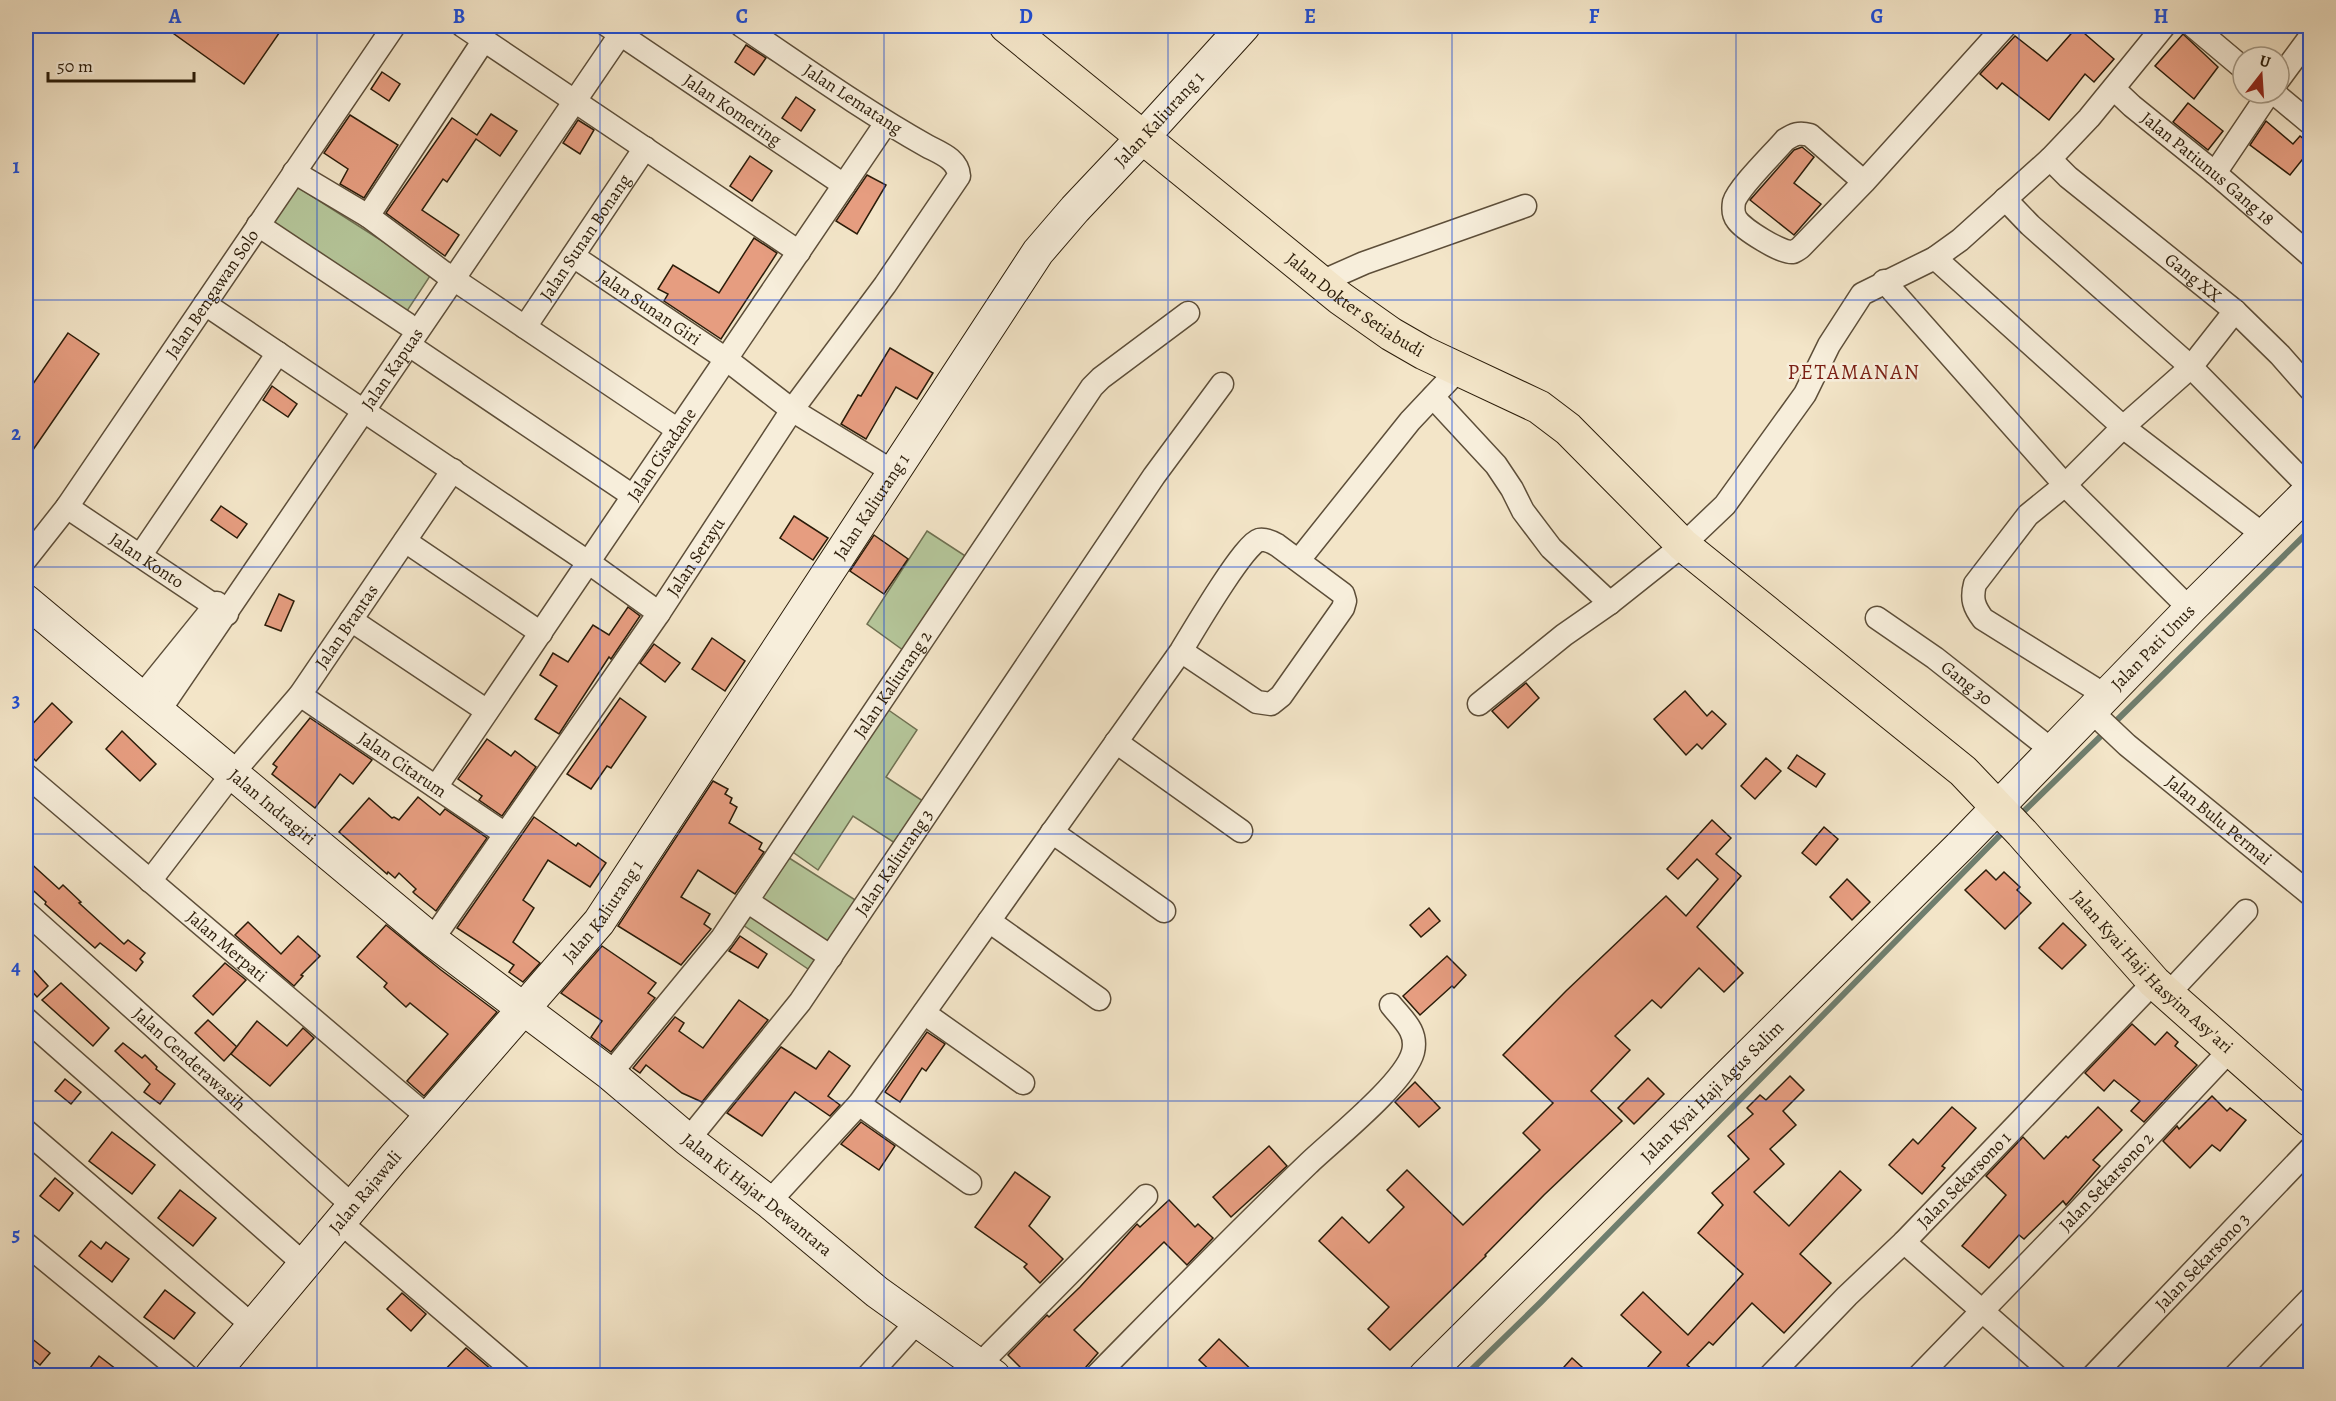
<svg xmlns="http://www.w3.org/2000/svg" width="2336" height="1401" font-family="Alegreya,serif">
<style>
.green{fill:#b5c69a;stroke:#707152;stroke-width:1.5}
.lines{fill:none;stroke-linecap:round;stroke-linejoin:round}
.stream{stroke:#6f7e6e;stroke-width:6}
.building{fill:#e69d80;stroke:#2b1c09;stroke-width:1.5}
.street-casing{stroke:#5d4e39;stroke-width:25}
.secondary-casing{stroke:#2b1c09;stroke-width:34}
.highway-casing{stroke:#2b1c09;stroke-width:35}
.street{stroke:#f7eedb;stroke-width:22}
.secondary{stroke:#f7eedb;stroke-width:32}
.highway{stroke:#f3e5c8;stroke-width:33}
.grid{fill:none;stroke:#1d4ed8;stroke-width:1.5;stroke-opacity:0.55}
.labels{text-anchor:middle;stroke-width:5;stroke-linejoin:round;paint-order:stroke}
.street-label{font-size:18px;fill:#2b1c09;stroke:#f7eedb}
.quarter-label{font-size:21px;letter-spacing:1.5px;fill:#7a1f14;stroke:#f7eedb}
.neatline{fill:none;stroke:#1d4ed8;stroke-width:2}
.grid-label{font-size:20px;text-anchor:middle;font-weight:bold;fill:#1d4ed8}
</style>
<rect width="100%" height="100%" fill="#f3e5c8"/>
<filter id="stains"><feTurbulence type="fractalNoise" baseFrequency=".00333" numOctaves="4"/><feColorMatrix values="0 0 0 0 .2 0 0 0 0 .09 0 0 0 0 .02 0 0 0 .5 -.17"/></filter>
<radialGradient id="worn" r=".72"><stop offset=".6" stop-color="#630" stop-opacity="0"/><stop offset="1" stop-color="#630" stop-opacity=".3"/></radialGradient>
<!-- green -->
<g class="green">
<polygon points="293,184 432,273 405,314 266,224"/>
<polygon points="927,531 970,559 907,653 867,624"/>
<polygon points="887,709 917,730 886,777 926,803 898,845 853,816 818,870 790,850"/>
<polygon points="786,856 860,903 814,973 740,923"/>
</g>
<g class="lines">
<!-- stream -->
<g class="stream">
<polyline points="2113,724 2310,530"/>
<polyline points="2019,816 2106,731"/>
<polyline points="1465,1376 1541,1302 2005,830"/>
</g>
</g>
<!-- building -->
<g class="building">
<polygon points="163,26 284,26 244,84"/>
<polygon points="2077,27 2114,59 2094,82 2085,74 2049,120 2002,83 1997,89 1980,74 2015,36 2047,61"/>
<polygon points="2183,34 2218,67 2194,99 2155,66"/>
<polygon points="746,45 766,58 754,75 735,62"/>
<polygon points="382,72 400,84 389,101 371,89"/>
<polygon points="796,97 815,110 801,131 782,118"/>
<polygon points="2188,103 2223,131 2208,150 2173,122"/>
<polygon points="491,114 517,131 500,156 476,139 447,182 443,179 422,210 459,235 445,256 386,213 452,118 477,135"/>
<polygon points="350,115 398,145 364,198 340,184 348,169 324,153"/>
<polygon points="578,120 594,130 580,154 563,143"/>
<polygon points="2266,121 2293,144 2300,136 2310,144 2310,150 2290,175 2250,145"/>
<polygon points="1802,147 1814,157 1794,183 1821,204 1794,235 1750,200 1794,150"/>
<polygon points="750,156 772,171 752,201 730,186"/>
<polygon points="867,175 886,185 857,234 836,221"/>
<polygon points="754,238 777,253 721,339 664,301 668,294 658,289 673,265 719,293"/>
<polygon points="68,333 99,354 26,460 26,394"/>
<polygon points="890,348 933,373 917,399 896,387 866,439 841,424 858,395 861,396"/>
<polygon points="272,386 297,404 288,417 263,400"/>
<polygon points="221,506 247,524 237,538 211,520"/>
<polygon points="794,516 828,538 813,560 780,538"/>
<polygon points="874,535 908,559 884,594 850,571"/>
<polygon points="279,594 294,601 281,631 265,625"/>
<polygon points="628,607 640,616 611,659 609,657 559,734 535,719 557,686 540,675 553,653 568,662 593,625 609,635"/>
<polygon points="712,638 745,661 725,691 692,669"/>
<polygon points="654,644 680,663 665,682 640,663"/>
<polygon points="1526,683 1539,698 1508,728 1492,711"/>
<polygon points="1685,691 1707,716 1712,711 1726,724 1702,749 1697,744 1686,755 1654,719"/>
<polygon points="620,698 646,717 611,768 607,766 591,789 567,774"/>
<polygon points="52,703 72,722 36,761 26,751 26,731"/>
<polygon points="310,718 372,760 353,784 340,774 315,808 272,774 277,767 273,764"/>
<polygon points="122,731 156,764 140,781 106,749"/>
<polygon points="487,739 511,756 515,751 536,767 502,816 479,800 482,796 458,779"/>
<polygon points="1797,755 1825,774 1816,787 1788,768"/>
<polygon points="1766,758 1781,771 1755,799 1741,786"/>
<polygon points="713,781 728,789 725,794 732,798 730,803 737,807 729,823 762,843 759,849 764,852 735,894 698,870 681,897 710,914 704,924 711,929 681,965 618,926"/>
<polygon points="418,797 440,815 445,809 487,838 436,911 415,894 413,892 416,889 399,873 395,878 388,872 387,874 339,832 369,798 392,818 394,817 399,820"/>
<polygon points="534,817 576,846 578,843 606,863 590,887 548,860 523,900 534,908 513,942 540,963 523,982 509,972 514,965 457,928"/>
<polygon points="1712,820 1731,838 1716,854 1741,876 1697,927 1743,973 1724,992 1699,968 1661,1008 1652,1000 1615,1036 1630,1050 1591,1091 1622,1121 1544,1195 1485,1255 1486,1256 1390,1350 1368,1329 1389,1307 1319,1241 1342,1217 1369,1243 1404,1207 1387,1190 1407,1170 1463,1225 1540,1150 1523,1133 1553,1103 1503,1055 1566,991 1666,896 1686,916 1718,879 1697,859 1678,879 1667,869"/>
<polygon points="1824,827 1838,839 1816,865 1802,853"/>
<polygon points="26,859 59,889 63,885 81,902 79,903 124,944 128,940 145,953 140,959 143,962 136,971 100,943 95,948 45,904 46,902 26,884"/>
<polygon points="1986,870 1996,880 2004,872 2020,887 2017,890 2031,903 2005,929 1965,890"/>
<polygon points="1847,879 1870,902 1852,920 1830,897"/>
<polygon points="1429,908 1440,921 1421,937 1410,925"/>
<polygon points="248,922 281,954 298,936 320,956 301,975 303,976 294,986 235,935"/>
<polygon points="2063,923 2086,945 2062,969 2039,948"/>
<polygon points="386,925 441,970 497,1012 424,1096 407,1081 448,1034 410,1003 406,1007 384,987 387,983 357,957"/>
<polygon points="740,936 767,954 758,968 729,951"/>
<polygon points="602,946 656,983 648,993 655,998 611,1052 591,1037 602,1021 561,993"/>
<polygon points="1447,956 1466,975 1454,988 1452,986 1420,1015 1403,996"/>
<polygon points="26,962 48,986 37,997 26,985"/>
<polygon points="225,963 246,980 213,1015 193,996"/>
<polygon points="61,983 109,1028 93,1046 42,1000"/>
<polygon points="739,1000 768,1020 702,1102 682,1093 646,1065 640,1073 633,1068 675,1017 684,1023 679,1031 703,1048"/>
<polygon points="208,1020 237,1047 224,1061 195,1033"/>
<polygon points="257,1021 287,1046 303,1028 314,1038 270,1086 231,1054"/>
<polygon points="2132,1024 2155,1045 2167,1032 2178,1042 2175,1046 2197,1065 2144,1122 2131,1111 2140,1101 2114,1080 2104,1091 2085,1073"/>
<polygon points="927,1032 945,1044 926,1071 922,1068 900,1102 885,1092"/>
<polygon points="123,1043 142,1058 145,1055 157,1067 156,1069 175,1084 160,1104 144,1092 150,1084 115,1051"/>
<polygon points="781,1047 816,1069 829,1051 850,1066 828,1096 840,1105 830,1116 795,1092 762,1136 727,1113"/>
<polygon points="1790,1076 1804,1090 1783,1111 1796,1125 1770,1149 1784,1164 1754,1192 1789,1226 1840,1171 1861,1190 1800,1254 1831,1283 1784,1333 1752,1303 1713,1345 1709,1342 1687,1365 1700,1376 1640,1376 1661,1352 1621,1315 1643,1292 1688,1335 1743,1274 1698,1233 1723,1205 1712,1193 1749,1159 1728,1136 1753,1114 1747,1108 1760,1095 1766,1100"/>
<polygon points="1648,1078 1664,1094 1634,1124 1618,1108"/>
<polygon points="65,1079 81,1092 71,1104 55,1091"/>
<polygon points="1415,1082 1440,1108 1419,1127 1395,1102"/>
<polygon points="2212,1096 2227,1111 2230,1108 2246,1120 2220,1151 2212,1145 2190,1168 2163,1141 2177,1126 2179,1129"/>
<polygon points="1952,1107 1976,1128 1942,1166 1945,1168 1922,1194 1889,1165 1913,1139 1918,1144"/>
<polygon points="2098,1107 2122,1130 2093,1160 2100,1166 2066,1205 2063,1201 2024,1239 2019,1235 1989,1268 1962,1246 2006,1195 1986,1176 2023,1137 2044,1159 2066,1136 2068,1138"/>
<polygon points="861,1122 895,1146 879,1170 841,1144"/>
<polygon points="112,1132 155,1165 132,1194 89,1161"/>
<polygon points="1269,1146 1287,1166 1231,1217 1213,1197"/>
<polygon points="1015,1172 1050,1197 1029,1226 1063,1259 1040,1283 1024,1267 1027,1264 975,1227"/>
<polygon points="55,1178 73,1193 59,1211 40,1196"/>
<polygon points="180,1190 216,1218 193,1246 158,1218"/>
<polygon points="1169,1200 1195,1227 1198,1224 1213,1238 1187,1265 1164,1242 1074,1330 1098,1353 1086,1367 1083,1376 1029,1376 1008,1355 1047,1315 1049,1317 1080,1287 1137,1224 1140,1227"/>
<polygon points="91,1241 101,1249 106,1242 129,1259 112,1282 79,1256"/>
<polygon points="165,1290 195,1313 174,1339 144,1317"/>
<polygon points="402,1293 426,1314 411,1331 387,1309"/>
<polygon points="26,1334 50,1353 40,1365 26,1354"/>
<polygon points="1219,1339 1258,1376 1216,1376 1199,1360"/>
<polygon points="466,1348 499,1376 439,1376"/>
<polygon points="99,1356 125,1376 84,1376"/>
<polygon points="1572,1358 1592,1376 1556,1376"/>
</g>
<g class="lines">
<defs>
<g id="street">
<polyline points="463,26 799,252"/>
<path id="s1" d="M608 26 844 185"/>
<polyline points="2193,26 2243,68"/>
<polyline points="2279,79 2310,37"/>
<path id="s2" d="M2114 89 2132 106 2215 173 2310 255"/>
<polyline points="2274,93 2310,123"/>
<path id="s3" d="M2050 159 2068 177 2235 311 2280 355 2310 389"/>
<polyline points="294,172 368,216 443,272 678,430"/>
<polyline points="2215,173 2269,93"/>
<path d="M1864 182 1810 135C1799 132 1794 134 1785 140 1774 153 1738 188 1734 202 1733 208 1733 215 1737 220 1743 229 1782 254 1793 252 1795 251 1800 248 1801 247L1864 182 2005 26"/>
<polyline points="2005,199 2030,225 2191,367 2310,488"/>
<polyline points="368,216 484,40"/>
<polyline points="258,225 407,324"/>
<path id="s4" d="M573 256 726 359 792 410 895 473"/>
<polyline points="1935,258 2123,427 2265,536"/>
<polyline points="1884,281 2065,485 2190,609"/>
<polyline points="1321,282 1364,263 1525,206"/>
<polyline points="205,304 588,562 659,613"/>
<path id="s5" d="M525 327 645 148"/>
<polyline points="409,345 633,496"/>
<polyline points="1433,397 1496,465 1512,489 1523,511 1551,548 1610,603"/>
<path id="s6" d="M67 507 227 614"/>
<polyline points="405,541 541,633"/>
<polyline points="140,556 278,353"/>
<path id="s7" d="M26 559 67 507 394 26"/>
<polyline points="1299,560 1410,421 1459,369"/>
<path id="s8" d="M1877 618 1935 658 2053 751"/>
<polyline points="351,620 487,711"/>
<path id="s9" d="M300 695 505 834"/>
<path d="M2105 695 1983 619C1974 607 1971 599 1975 584L2028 515 2065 485 2123 427 2191 367 2235 311"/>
<polyline points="141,697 217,603"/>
<polyline points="1479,704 1564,635 1610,603 1683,545 1725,505 1805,394 1829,345 1862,294 1935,258 1960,240 2050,159 2089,118 2164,26"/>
<path id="s10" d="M159 711 626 26"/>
<path id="s11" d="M2091 711 2127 745 2310 894"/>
<polyline points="1116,742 1241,831"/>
<path id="s12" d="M26 775 429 1118"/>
<path id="s13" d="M436 787 886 123"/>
<polyline points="1052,832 1164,911"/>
<path id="s14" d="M150 881 232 774 300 695 453 470"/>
<polyline points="747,901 831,957"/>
<path id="s15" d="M26 912 354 1207"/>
<polyline points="989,921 1099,999"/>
<path id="s16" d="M432 940 659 613 792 410 885 285 959 176C958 159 940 153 927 146 863 110 803 67 742 26"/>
<polyline points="2168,994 2246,911"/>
<polyline points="924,1013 1023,1083"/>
<polyline points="26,1019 304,1264"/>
<path id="s17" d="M610 1074 722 938 1092 387 1101 378 1188 313"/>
<polyline points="859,1104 970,1183"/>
<polyline points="26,1131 253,1326"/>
<path id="s18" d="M688 1140 800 1002 1154 476 1222 384"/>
<path d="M769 1202 859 1104 1181 651C1192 633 1244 544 1259 540 1266 539 1272 542 1277 545L1343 594 1345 601 1343 608 1281 696 1271 704 1257 702 1181 651"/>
<polyline points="340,1222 520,1376"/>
<polyline points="1904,1242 2056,1376"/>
<polyline points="26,1244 187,1376"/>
<polyline points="868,1376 917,1322"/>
<polyline points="973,1376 979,1365 1146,1196"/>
<path d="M1096 1376C1166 1305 1236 1233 1308 1164 1333 1140 1405 1083 1413 1052 1418 1031 1403 1020 1391 1005"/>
<path id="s19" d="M1770 1376 1847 1296 1904 1242 2154 982"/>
<path id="s20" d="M1919 1376 2077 1213 2230 1050"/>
<path id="s21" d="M2093 1376 2310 1149"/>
<polyline points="2235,1376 2310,1299"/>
</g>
<g id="secondary">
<path id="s22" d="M26 601 432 940 610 1074 688 1140 769 1202 877 1292 994 1376"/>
<path id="s23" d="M211 1376 391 1161 599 922 1038 252 1075 209 1143 137 1244 26"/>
<path id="s24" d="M1425 1376 1961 845 2190 609 2310 490"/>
</g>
<g id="highway">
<path id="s25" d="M1006 26 1340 298 1391 334 1424 353 1539 407 1568 429 1683 545 1963 771 2022 833 2154 982 2310 1120"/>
</g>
</defs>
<!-- street casing -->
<use href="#street" class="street-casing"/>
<!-- secondary casing -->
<use href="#secondary" class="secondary-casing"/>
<!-- highway casing -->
<use href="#highway" class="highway-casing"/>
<!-- street -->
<use href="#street" class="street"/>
<!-- secondary -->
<use href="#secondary" class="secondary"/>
<!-- highway -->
<use href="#highway" class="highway"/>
</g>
<!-- grid -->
<path class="grid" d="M317 26V1376M600 26V1376M884 26V1376M1168 26V1376M1452 26V1376M1736 26V1376M2019 26V1376M26 300H2310M26 567H2310M26 834H2310M26 1101H2310"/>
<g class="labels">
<!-- street labels -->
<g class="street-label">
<text transform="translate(853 99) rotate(33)" y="6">Jalan Lematang</text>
<text dy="6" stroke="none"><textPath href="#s1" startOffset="150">Jalan Komering</textPath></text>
<text dy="6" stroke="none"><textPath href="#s23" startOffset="1578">Jalan Kaliurang 1</textPath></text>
<text dy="6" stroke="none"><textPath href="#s2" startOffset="123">Jalan Patiunus Gang 18</textPath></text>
<text dy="6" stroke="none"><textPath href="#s5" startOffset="108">Jalan Sunan Bonang</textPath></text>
<text dy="6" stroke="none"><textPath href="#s3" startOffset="186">Gang XX</textPath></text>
<text dy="6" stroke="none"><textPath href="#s7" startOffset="324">Jalan Bengawan Solo</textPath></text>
<text dy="6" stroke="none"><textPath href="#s25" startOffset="447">Jalan Dokter Setiabudi</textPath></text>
<text dy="6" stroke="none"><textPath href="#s4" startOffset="92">Jalan Sunan Giri</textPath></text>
<text dy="6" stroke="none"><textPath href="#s10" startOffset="414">Jalan Kapuas</textPath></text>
<text dy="6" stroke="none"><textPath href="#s13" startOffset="402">Jalan Cisadane</textPath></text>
<text dy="6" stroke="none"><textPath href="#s23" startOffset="1094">Jalan Kaliurang 1</textPath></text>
<text dy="6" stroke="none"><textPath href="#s16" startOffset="465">Jalan Serayu</textPath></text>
<text dy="6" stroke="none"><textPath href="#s6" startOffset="96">Jalan Konto</textPath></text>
<text dy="6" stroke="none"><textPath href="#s14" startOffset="322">Jalan Brantas</textPath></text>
<text dy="6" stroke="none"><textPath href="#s24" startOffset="1030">Jalan Pati Unus</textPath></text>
<text dy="6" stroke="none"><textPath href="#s8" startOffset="111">Gang 30</textPath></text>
<text dy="6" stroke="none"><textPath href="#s17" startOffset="482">Jalan Kaliurang 2</textPath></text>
<text dy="6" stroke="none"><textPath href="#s9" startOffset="124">Jalan Citarum</textPath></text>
<text dy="6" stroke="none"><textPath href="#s22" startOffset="321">Jalan Indragiri</textPath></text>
<text dy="6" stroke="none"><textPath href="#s11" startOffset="168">Jalan Bulu Permai</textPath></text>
<text dy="6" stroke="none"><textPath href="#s18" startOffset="346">Jalan Kaliurang 3</textPath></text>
<text dy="6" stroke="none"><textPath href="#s23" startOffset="608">Jalan Kaliurang 1</textPath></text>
<text dy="6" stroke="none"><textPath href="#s12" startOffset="264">Jalan Merpati</textPath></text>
<text dy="6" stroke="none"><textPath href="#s25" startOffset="1494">Jalan Kyai Haji Hasyim Asy'ari</textPath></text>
<text dy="6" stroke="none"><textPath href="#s15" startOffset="220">Jalan Cenderawasih</textPath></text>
<text dy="6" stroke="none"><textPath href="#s24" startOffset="404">Jalan Kyai Haji Agus Salim</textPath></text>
<text dy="6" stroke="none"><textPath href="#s19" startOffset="276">Jalan Sekarsono 1</textPath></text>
<text dy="6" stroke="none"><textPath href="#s20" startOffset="270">Jalan Sekarsono 2</textPath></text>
<text dy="6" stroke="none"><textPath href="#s23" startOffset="240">Jalan Rajawali</textPath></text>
<text dy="6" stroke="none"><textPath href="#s22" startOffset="942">Jalan Ki Hajar Dewantara</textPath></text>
<text dy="6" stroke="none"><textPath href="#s21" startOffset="158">Jalan Sekarsono 3</textPath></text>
</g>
<!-- quarter labels -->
<g class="quarter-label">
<text x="1854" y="379">PETAMANAN</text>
</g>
</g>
<!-- margin -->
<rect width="2336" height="1401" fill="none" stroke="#f3e5c8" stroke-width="66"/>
<!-- north arrow -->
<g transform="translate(2261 75) rotate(17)"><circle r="28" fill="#f7eedb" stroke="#a59a87" stroke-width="1.5"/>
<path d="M0-4.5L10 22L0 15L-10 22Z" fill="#8f2418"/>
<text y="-9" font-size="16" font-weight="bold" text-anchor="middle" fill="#2b1c09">U</text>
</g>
<!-- scale -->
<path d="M48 72v9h146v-9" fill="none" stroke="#2b1c09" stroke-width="3"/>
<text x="57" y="72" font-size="18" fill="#2b1c09" stroke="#f7eedb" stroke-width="4.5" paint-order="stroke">50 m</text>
<rect x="33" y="33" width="2270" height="1335" class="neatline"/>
<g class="grid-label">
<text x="175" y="23">A</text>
<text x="459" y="23">B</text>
<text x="742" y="23">C</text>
<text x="1026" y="23">D</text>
<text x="1310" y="23">E</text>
<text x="1594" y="23">F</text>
<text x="1877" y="23">G</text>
<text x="2161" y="23">H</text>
<text x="16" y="173">1</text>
<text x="16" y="440">2</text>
<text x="16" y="707">3</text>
<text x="16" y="974">4</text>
<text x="16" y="1241">5</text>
</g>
<rect width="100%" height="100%" filter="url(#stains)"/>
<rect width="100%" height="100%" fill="url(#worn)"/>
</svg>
